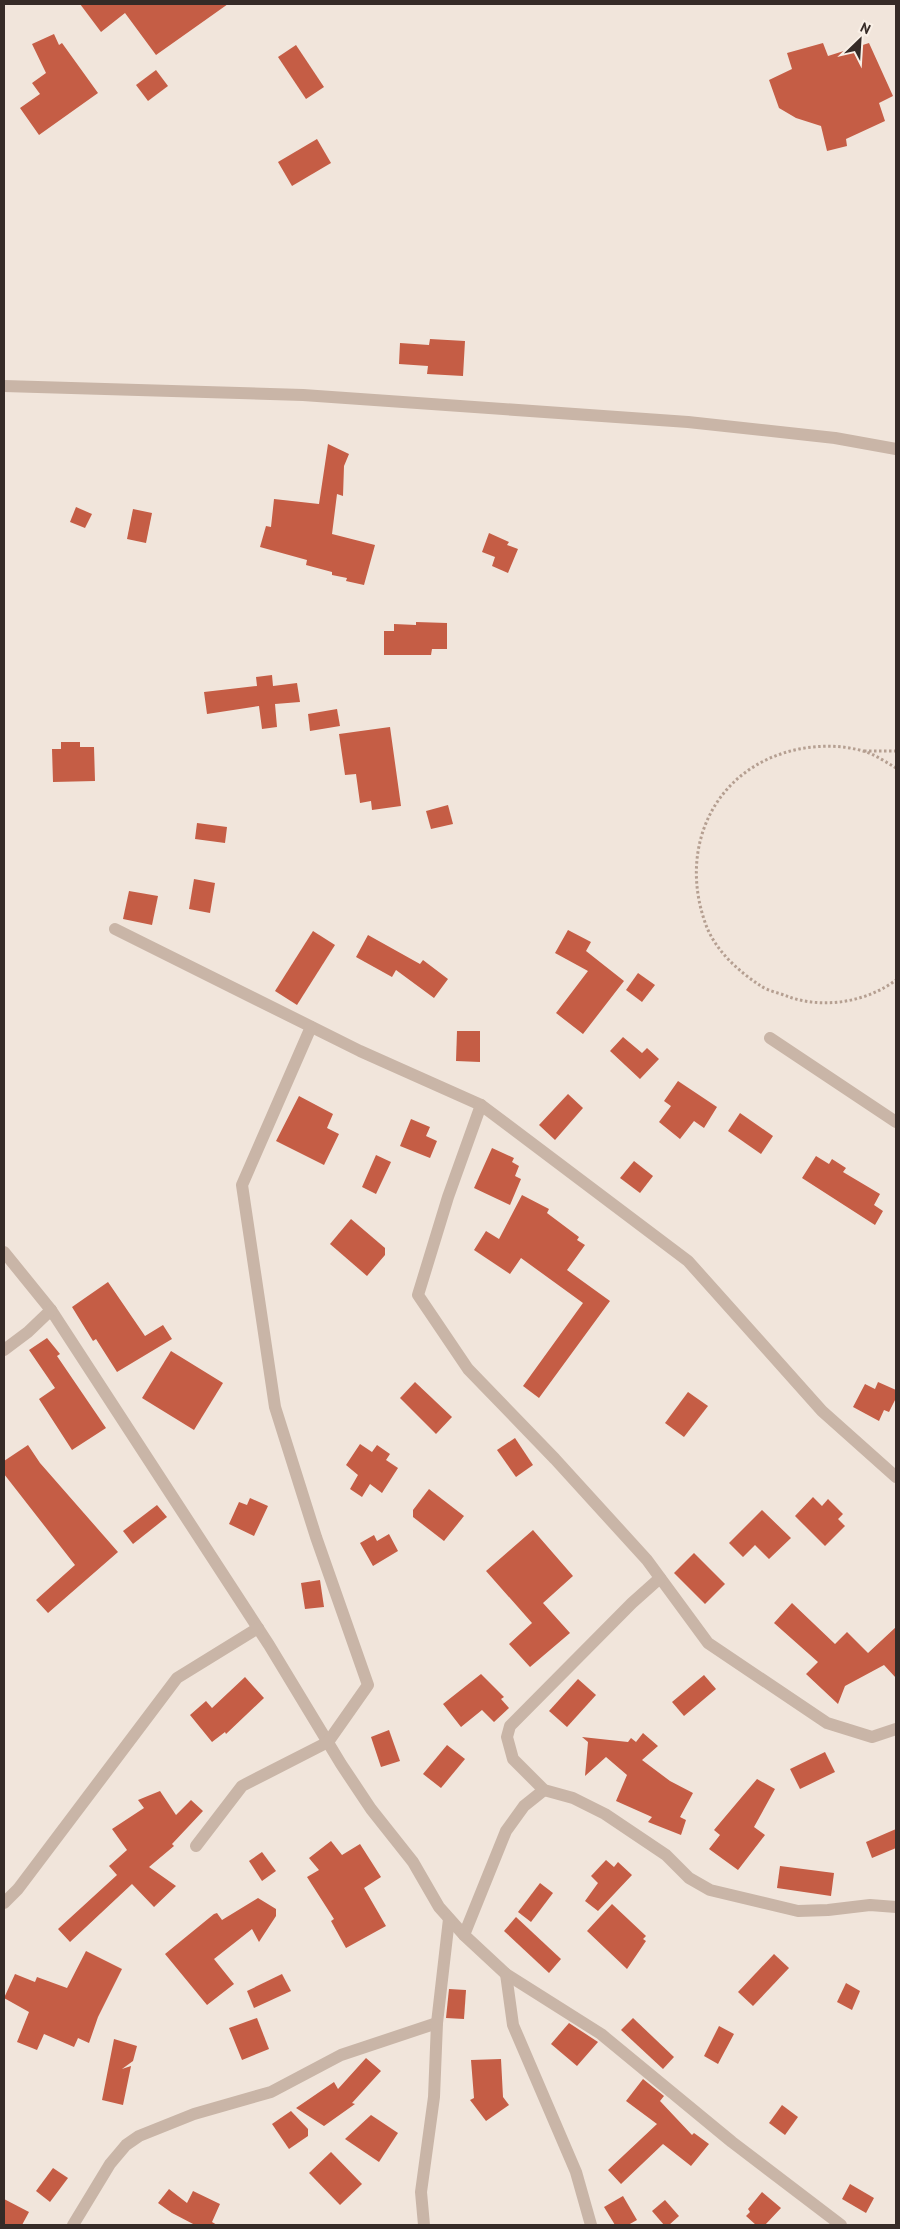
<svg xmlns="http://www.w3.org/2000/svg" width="900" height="2229" font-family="'PT Sans',sans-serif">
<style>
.building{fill:#c55d45}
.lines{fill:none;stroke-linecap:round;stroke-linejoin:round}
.path{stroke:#b59f91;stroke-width:3;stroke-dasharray:2.5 2.5;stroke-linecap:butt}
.minor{stroke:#c9b5a7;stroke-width:12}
</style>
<rect width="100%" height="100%" fill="#f1e5db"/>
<!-- building -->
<g class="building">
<polygon points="80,4 228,4 156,55 125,13 101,32"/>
<polygon points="54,34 59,45 62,43 98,93 39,135 20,108 40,94 32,83 46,73 32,44"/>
<polygon points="823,43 828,56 869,43 893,96 879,103 885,121 846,139 847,146 827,151 821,126 796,118 779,108 769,80 792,69 787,53"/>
<polygon points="296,45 324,87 306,99 278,57"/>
<polygon points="156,70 168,86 148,101 136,85"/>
<polygon points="317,139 331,163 292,186 278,162"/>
<polygon points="430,339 465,341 463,376 427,374 428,366 399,364 400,343 429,345"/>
<polygon points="328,444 349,454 344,466 343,496 337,494 332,534 375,545 364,585 346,581 347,578 332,575 332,572 306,565 307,560 260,547 266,526 271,527 274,499 319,504"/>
<polygon points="76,507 92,514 85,528 70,522"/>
<polygon points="133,509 152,513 146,543 127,539"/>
<polygon points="489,533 509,542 507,545 518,549 508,573 492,566 495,557 482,552"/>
<polygon points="416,622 447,623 447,649 432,649 431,655 384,655 384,631 394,631 394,624 416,625"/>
<polygon points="272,675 273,686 297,683 300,702 275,704 277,727 262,729 259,706 207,714 204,692 257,686 256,677"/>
<polygon points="337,709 340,726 310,731 308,714"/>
<polygon points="390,727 401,806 372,810 371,801 360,803 356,774 345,775 339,734"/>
<polygon points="61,742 80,742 80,747 94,747 95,781 53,782 52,749 61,749"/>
<polygon points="448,805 453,824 431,829 426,811"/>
<polygon points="197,823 227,827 225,843 195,839"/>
<polygon points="194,879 215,883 210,913 189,909"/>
<polygon points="129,891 158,896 152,925 123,919"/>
<polygon points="568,930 591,942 586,951 624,981 583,1034 556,1013 588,971 555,953"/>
<polygon points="313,931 335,945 297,1005 275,991"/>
<polygon points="368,935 420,964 423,960 448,979 434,998 396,970 392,977 356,957"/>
<polygon points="638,973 655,985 642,1002 626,990"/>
<polygon points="457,1031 480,1031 480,1062 456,1061"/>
<polygon points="623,1037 642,1053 647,1048 659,1059 640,1079 610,1051"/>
<polygon points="678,1081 717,1107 704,1128 694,1121 680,1139 659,1122 671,1106 664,1101"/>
<polygon points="568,1094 583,1108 555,1140 539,1125"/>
<polygon points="299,1096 333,1114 327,1128 339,1134 324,1165 276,1141"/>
<polygon points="740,1113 773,1136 761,1154 728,1131"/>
<polygon points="411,1119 430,1127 426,1136 437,1141 430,1158 400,1146"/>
<polygon points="492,1148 514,1158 512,1162 519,1166 515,1176 521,1179 510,1205 474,1188"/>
<polygon points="376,1155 391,1162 376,1194 362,1187"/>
<polygon points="816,1156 829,1164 832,1159 846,1168 843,1172 880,1194 874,1205 883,1211 875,1225 802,1178"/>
<polygon points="634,1161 653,1176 640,1193 620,1178"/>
<polygon points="522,1195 549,1209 547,1213 579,1237 577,1240 585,1245 567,1270 610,1301 539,1398 523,1386 583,1303 521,1258 510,1274 474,1250 486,1231 499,1239"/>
<polygon points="351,1219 385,1248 385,1255 367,1276 330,1244"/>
<polygon points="108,1282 145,1336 163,1325 172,1339 117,1372 96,1339 93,1341 72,1307"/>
<polygon points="47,1338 60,1354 57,1356 106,1428 72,1450 39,1399 55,1388 29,1350"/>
<polygon points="171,1351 223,1383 194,1430 142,1398"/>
<polygon points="415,1382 452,1417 436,1434 400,1398"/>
<polygon points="878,1382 896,1390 896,1398 889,1412 884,1410 879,1421 853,1407 865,1384 875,1389"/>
<polygon points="688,1392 708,1406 684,1437 665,1423"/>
<polygon points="515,1438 533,1465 516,1477 497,1450"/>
<polygon points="360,1444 372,1452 377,1445 390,1454 386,1460 398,1468 382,1493 370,1484 362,1497 350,1489 358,1475 346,1465"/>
<polygon points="28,1445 40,1463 118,1552 48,1613 36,1600 75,1565 4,1474 4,1461"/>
<polygon points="429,1489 464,1516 444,1541 413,1517 413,1510"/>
<polygon points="813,1497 822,1506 828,1499 843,1514 838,1519 845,1526 825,1546 795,1516"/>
<polygon points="250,1498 268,1506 254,1536 229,1524 239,1502 247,1505"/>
<polygon points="157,1505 167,1517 133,1544 123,1531"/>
<polygon points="762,1510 791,1538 769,1559 755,1545 743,1557 729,1543"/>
<polygon points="533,1530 573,1576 543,1603 570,1633 530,1667 509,1644 532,1623 486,1571"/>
<polygon points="389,1534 398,1551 373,1566 360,1543 374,1535 377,1541"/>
<polygon points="694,1553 725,1584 705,1604 674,1573"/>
<polygon points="320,1580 324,1607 305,1609 301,1583"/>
<polygon points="792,1603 835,1644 847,1632 868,1653 896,1627 896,1678 884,1665 845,1686 838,1704 806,1674 818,1662 774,1623"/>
<polygon points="481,1674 504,1697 501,1699 509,1708 494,1722 482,1710 461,1727 443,1704"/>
<polygon points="704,1675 716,1689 684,1716 672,1702"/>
<polygon points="245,1677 264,1698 226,1734 225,1732 212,1742 190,1715 206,1701 212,1708"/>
<polygon points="578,1679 596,1695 567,1727 549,1711"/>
<polygon points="389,1730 400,1761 381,1767 371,1737"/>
<polygon points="643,1733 658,1746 642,1760 670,1781 693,1793 680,1817 686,1820 681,1835 648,1822 652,1817 616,1801 627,1775 606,1757 585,1776 588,1742 582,1737 628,1742 631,1738 636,1742"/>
<polygon points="447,1745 465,1759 441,1788 423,1774"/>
<polygon points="825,1752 835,1772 800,1789 790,1769"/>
<polygon points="757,1779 775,1789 754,1827 765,1835 738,1870 709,1849 720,1835 714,1830"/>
<polygon points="160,1791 176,1815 191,1800 203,1811 172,1844 174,1846 149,1867 176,1886 154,1907 132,1884 70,1942 58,1929 117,1875 109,1866 127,1850 112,1829 144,1808 138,1800"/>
<polygon points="896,1829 896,1848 872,1858 866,1842"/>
<polygon points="331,1841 342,1855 360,1844 381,1877 364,1888 386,1926 346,1948 331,1921 334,1919 307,1877 319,1870 309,1858"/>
<polygon points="262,1852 276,1871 262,1881 249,1861"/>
<polygon points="606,1860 614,1867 618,1862 632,1875 598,1911 585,1901 598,1883 591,1876"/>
<polygon points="780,1866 834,1873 831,1896 777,1888"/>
<polygon points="540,1883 553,1893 531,1922 518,1912"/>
<polygon points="258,1898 276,1909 276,1916 259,1942 252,1929 214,1959 234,1984 207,2005 165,1954 214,1914 217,1913 222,1920"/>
<polygon points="612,1904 646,1936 643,1939 646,1941 627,1969 587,1931"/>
<polygon points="516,1917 561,1959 549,1973 504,1931"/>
<polygon points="86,1951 122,1969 98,2017 89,2043 78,2038 74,2047 44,2034 37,2050 17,2042 29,2012 4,1998 15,1974 35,1982 37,1977 67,1988"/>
<polygon points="774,1954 789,1968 753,2006 738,1992"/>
<polygon points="282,1974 291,1991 254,2008 247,1991"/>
<polygon points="846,1983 860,1991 852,2010 837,2002"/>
<polygon points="449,1989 466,1990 464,2019 446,2018"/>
<polygon points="257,2018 269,2049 242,2060 229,2028"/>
<polygon points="633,2018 674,2057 663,2069 621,2030"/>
<polygon points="569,2023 598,2042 577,2066 551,2044"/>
<polygon points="719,2026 734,2034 718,2064 704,2056"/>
<polygon points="114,2039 137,2046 133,2061 122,2069 131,2066 123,2105 102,2100"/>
<polygon points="366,2058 381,2071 352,2103 355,2104 324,2126 296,2108 334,2082 338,2089"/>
<polygon points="501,2059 503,2097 509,2105 486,2121 470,2100 474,2098 471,2060"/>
<polygon points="643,2079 664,2096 660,2101 692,2135 694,2133 709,2144 691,2166 663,2144 621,2184 608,2170 657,2124 626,2101"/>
<polygon points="782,2105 798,2117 785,2135 769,2123"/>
<polygon points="291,2111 308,2129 308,2136 289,2149 272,2124"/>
<polygon points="371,2115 398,2133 379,2162 345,2139"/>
<polygon points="331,2152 362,2184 340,2205 309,2173"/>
<polygon points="53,2168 68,2178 50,2202 36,2191"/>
<polygon points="850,2184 874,2198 866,2213 842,2199"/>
<polygon points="169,2189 187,2203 193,2191 220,2204 212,2222 217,2225 195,2225 172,2213 158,2203"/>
<polygon points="762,2192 781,2208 765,2225 756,2225 746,2216 750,2212 748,2209"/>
<polygon points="623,2196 637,2220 628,2225 615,2225 604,2207"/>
<polygon points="4,2199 29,2212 22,2225 4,2225"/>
<polygon points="665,2200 679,2216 669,2225 664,2225 652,2211"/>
</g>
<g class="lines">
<!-- path -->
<g class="path">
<polyline points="864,751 896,751"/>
<path d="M896 768C886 762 874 754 863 751 842 745 820 745 799 749 715 766 677 847 706 925 715 950 739 972 761 986 768 991 780 993 789 997 824 1009 867 1002 896 980"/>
</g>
<!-- minor -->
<g class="minor">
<polyline points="4,386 303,395 688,422 835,438 896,449"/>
<polyline points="115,929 360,1051 481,1105 688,1261 822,1411 896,1477"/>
<polyline points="770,1038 896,1122"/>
<polyline points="481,1105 448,1197 418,1295 468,1369 555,1459 647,1560 708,1643 827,1723 872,1737 896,1729"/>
<polyline points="4,1252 51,1310 269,1645 341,1764 371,1809 413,1862 439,1907 464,1935 506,1974 601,2034 732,2142 841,2225"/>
<polyline points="4,1350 28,1332 51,1310"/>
<polyline points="660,1578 632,1603 510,1726 507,1737 513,1759 544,1790 573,1798 605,1814 666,1855 689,1878 710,1890 798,1911 828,1910 870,1905 896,1907"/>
<polyline points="196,1846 242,1786 328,1742 368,1685 316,1537 275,1407 242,1185 311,1027"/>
<polyline points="4,1903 18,1889 177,1678 258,1628"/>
<polyline points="464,1935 506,1831 524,1806 544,1790"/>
<polyline points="506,1974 513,2025 576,2172 591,2225"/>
<polyline points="73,2225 110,2164 126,2145 139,2136 194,2114 271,2092 341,2055 437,2023"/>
<polyline points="424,2225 421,2192 434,2097 437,2023 449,1919"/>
</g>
</g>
<!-- border -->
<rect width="900" height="2229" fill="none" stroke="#362b27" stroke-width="10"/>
<!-- north arrow -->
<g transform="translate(860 40) rotate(25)" stroke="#f9f0e7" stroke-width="4" paint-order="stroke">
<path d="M0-4L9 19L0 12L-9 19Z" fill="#362b27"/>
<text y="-8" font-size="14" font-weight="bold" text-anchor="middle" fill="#362b27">N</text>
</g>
</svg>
